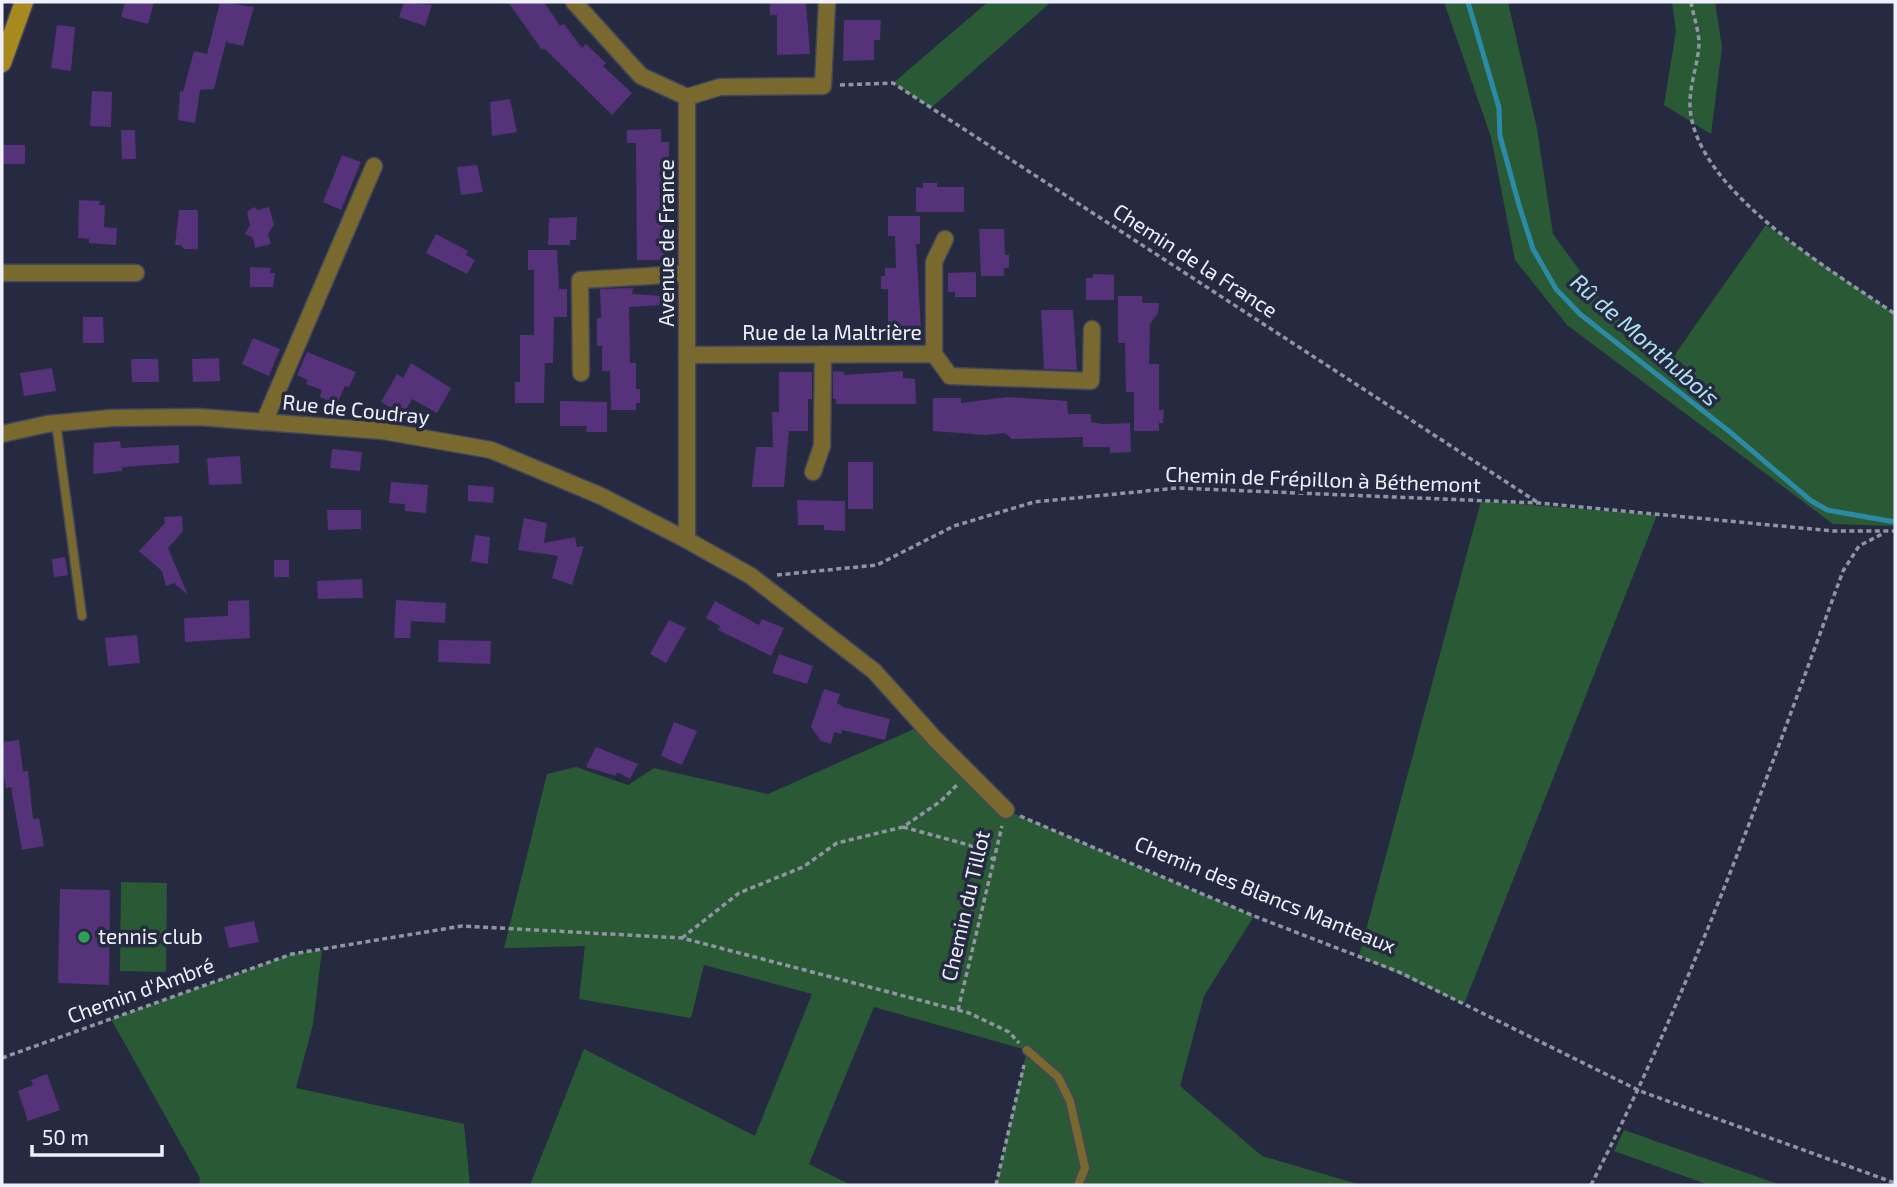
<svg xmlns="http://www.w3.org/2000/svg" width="1897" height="1187" font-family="'Exo 2',sans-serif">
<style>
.green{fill:#2a5a35}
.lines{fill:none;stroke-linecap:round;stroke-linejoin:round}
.stream{stroke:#2c8aa7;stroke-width:5}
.building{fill:#553279}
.lane-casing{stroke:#42465a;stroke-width:11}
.street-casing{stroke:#42465a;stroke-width:19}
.secondary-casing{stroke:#42465a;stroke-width:21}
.path{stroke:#9094a5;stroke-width:3.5;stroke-dasharray:5 3.5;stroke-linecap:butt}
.lane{stroke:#7a692e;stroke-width:8}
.street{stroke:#7a692e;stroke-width:16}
.secondary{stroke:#a68a1f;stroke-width:18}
.leisure-dot{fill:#2e9e5b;stroke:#262a40;stroke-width:2.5}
.labels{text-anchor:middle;stroke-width:7;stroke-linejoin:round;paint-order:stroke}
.street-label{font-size:21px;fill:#eef1fd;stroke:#262a40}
.poi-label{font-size:21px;fill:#eef1fd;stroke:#262a40;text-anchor:start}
.water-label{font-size:23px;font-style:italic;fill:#ade1f4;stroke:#262a40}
</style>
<rect width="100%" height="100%" fill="#262a40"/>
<!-- green -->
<g class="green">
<polygon points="988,2 1051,2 931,108 893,83"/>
<polygon points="1444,2 1508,2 1537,129 1553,234 1607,308 1671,360 1766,225 1895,314 1895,526 1833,524 1567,325 1515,260 1491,137"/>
<polygon points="1672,2 1715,2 1722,47 1711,134 1664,105 1676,31"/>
<polygon points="1481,501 1657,515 1464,1004 1359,956"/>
<polygon points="923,725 1006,810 1254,916 1204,996 1180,1086 1262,1156 1361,1185 996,1185 1027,1050 874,1007 809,1164 851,1185 530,1185 584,1049 755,1136 812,994 704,965 691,1018 579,999 585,946 504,948 547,774 576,767 628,785 654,768 768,794"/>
<polygon points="121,882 167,883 166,972 120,971"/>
<polygon points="322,950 313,1024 296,1088 464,1124 470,1185 199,1185 200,1178 111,1019 292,954"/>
<polygon points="1624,1130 1781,1185 1709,1185 1614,1151"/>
</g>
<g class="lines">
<!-- stream -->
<polyline class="stream" points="1468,2 1499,108 1500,136 1519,205 1533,249 1556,289 1580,314 1730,432 1810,500 1827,510 1895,522"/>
</g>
<!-- building -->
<g class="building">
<polygon points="125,2 154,2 148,24 121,17"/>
<polygon points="220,2 254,7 243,46 226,42 214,89 200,90 195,123 178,120 180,91 183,92 194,51 207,54"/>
<polygon points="404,2 432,5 425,26 399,17"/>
<polygon points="508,2 544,2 560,26 564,24 582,48 586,44 606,63 603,66 632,93 612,115 544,48 542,50"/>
<polygon points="770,2 806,2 810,54 777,55 777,15 770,15"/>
<polygon points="844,20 881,20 880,40 874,40 874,60 843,61"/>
<polygon points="57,25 75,27 71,71 51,68"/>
<polygon points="92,91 112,92 111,127 90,126"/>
<polygon points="510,99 517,132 492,136 490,102"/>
<polygon points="661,129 661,142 669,142 669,169 665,169 665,260 637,260 636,143 627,143 627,130"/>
<polygon points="121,130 135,130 136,159 122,159"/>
<rect x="3" y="145" width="22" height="19"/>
<polygon points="342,155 361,162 341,210 323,202"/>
<polygon points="477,165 483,192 461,195 457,167"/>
<polygon points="923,183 937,183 937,187 964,187 964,212 916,212 916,187 923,188"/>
<polygon points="79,200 100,201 99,205 105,205 104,227 117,228 116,245 89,243 89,239 78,238"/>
<polygon points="254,207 258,210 269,207 274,225 268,234 271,244 255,248 253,238 245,234 250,225 247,212"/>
<polygon points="179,210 198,210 198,249 184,249 181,245 175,245"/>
<polygon points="888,216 920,216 920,244 916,244 921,328 888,328 888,289 881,289 881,276 885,276 885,268 896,268 895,236 888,236"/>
<polygon points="577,217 576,240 570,240 570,245 548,245 549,218"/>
<polygon points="979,229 1004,229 1005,255 1009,255 1009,268 1004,268 1004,276 981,276"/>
<polygon points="436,234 468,251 466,255 475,260 467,274 426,253"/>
<polygon points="528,250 557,250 559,289 567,289 567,317 554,317 553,363 545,363 544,403 515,403 515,382 520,382 520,335 534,335 534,270 528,270"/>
<polygon points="250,267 271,268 270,273 275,273 273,287 250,287"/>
<polygon points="976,272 976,297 955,297 955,292 948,292 948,273"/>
<polygon points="1093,274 1114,275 1114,300 1086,300 1086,278 1093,278"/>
<polygon points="633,288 632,294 662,296 662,305 629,307 630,363 636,363 636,389 640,389 640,403 636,403 636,410 611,410 610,371 602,371 602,346 597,346 597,318 601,318 600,289"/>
<polygon points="1118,296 1142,296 1142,303 1159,303 1158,313 1150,324 1149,364 1159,364 1159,410 1164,410 1163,423 1159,423 1159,431 1134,431 1134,392 1126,392 1125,343 1118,343"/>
<polygon points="1041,310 1073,310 1077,370 1044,369"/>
<polygon points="83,317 103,317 104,343 83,343"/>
<polygon points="253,338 280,349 269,376 242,364"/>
<polygon points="307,352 356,372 349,387 345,386 337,404 320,397 322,390 306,384 308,380 297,375"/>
<polygon points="219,358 220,381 193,382 192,359"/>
<polygon points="131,359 158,359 159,382 132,382"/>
<polygon points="411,363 451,388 437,413 412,399 403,415 381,402 397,374 403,378"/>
<polygon points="52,368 56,391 24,396 20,373"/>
<polygon points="833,371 844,372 844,375 903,371 903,378 915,379 916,404 836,404 836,399 833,399"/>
<polygon points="779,372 812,372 812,399 808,399 808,431 789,431 784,487 752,487 756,447 773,447 772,412 779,412"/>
<polygon points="1008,397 1067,401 1068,414 1091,414 1091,422 1103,424 1130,423 1131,452 1110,453 1110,447 1083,447 1083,437 1012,439 1005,433 986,435 933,431 933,398 961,398 961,403"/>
<polygon points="560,401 607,402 607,432 586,432 587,426 560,426"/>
<polygon points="120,441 121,448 179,445 179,463 122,467 122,471 93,474 94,443"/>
<polygon points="332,449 362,452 360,471 330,468"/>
<polygon points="240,456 242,484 209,485 207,458"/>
<rect x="848" y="462" width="25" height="47"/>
<polygon points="391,482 428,485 426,513 405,511 405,504 389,503"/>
<polygon points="468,485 494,487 493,503 468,501"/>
<polygon points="797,500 845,501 845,531 824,530 824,525 798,525"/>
<polygon points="327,510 361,510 361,529 328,530"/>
<polygon points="182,516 183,531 168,548 188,595 174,583 166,586 162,571 139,551 165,523 164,517"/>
<polygon points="524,518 547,523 544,543 575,537 577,547 584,546 572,585 552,578 558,556 518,550"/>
<polygon points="475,535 490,537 488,564 471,561"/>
<polygon points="65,557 68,575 54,577 52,559"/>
<rect x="274" y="560" width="15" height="17"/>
<polygon points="362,579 363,598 318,599 317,581"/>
<polygon points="249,600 250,638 185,642 184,618 228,616 228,601"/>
<polygon points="396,600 446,603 445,623 411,621 410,638 394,638"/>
<polygon points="715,601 759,625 762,619 784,628 771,656 718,630 720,626 706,618"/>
<polygon points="669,620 686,628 666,663 650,654"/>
<polygon points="137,635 140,663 108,666 105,638"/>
<polygon points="439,640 491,641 490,664 438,662"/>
<polygon points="779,654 813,666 807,684 772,673"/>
<polygon points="824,689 840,694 837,703 843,707 890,719 885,740 842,730 841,734 834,732 831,744 821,741 811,727"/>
<polygon points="674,722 697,731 682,765 661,756"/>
<polygon points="19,740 23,772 28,771 33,819 39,818 44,846 22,850 11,787 6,788 2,766 2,742"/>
<polygon points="596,747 638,764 630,779 617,772 616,776 586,767"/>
<polygon points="60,889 110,890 109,985 58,983"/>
<polygon points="254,921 259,942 229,948 224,927"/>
<polygon points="47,1074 60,1110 28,1121 18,1091 33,1085 31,1080"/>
</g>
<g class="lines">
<defs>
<g id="lane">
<polyline points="56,423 82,616"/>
<polyline points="1027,1050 1058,1077 1070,1101 1085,1168 1078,1185"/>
</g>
<g id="street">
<polyline points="574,2 641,76 687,97 687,540"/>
<polyline points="687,97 720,87 823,86 827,2"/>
<polyline points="2,273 136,273"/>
<polyline points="934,354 934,262 945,239"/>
<polyline points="687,355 934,354 950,376 1091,381 1092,329"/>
<polyline points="581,373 580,280 685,274"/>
<polyline points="264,422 374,166"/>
<polyline points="2,434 47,424 111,418 198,417 383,431 491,450 601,496 687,540 751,576 874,671 936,740 1006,810"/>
<polyline points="813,472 822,446 823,354"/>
</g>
<polyline id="secondary" points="2,63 24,2"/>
</defs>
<!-- lane casing -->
<use href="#lane" class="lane-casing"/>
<!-- street casing -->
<use href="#street" class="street-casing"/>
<!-- secondary casing -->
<use href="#secondary" class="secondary-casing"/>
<!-- path -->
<g class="path">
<path d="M1691 2C1693 15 1699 30 1699 44 1698 65 1689 86 1690 107 1695 191 1833 271 1895 314"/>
<polyline points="840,85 893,83 1537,502"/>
<polyline points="777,575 877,565 954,526 1034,502 1177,488 1539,503 1833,531 1895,531"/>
<polyline points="1020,816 1254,916 1399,972 1640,1091 1895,1183"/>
<polyline points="903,827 969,845 993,859"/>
<polyline points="682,938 739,893 803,867 837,843 903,827 941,801 959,783"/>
<polyline points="958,1010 1002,826"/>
<polyline points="2,1058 292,954 462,926 682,938 969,1013 1009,1032 1019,1043"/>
<polyline points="996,1185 1024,1065"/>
<path d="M1591 1185C1692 989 1767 778 1843 571L1859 546 1884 533"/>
</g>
<!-- lane -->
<use href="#lane" class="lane"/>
<!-- street -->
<use href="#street" class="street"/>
<!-- secondary -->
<use href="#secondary" class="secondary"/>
</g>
<!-- markers -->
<circle class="leisure-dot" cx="84" cy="937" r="7"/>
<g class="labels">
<!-- street labels -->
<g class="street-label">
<text transform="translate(667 243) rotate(-90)" y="7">Avenue de France</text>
<text transform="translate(1195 261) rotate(33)" y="7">Chemin de la France</text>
<text x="832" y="340">Rue de la Maltrière</text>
<text transform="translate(356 410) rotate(6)" y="7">Rue de Coudray</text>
<text transform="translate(1323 480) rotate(2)" y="7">Chemin de Frépillon à Béthemont</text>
<text transform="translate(1265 895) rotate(22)" y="7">Chemin des Blancs Manteaux</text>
<text transform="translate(966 906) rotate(-77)" y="7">Chemin du Tillot</text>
<text transform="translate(141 991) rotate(-20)" y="7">Chemin d'Ambré</text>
</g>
<!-- poi labels -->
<g class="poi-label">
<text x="98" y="944">tennis club</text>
</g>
<!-- water labels -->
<g class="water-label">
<text transform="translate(1645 340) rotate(41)" y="8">Rû de Monthubois</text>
</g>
</g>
<!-- border -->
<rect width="1897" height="1187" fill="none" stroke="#eef1fd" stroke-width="7"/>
<!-- scale -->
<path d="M32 1145v10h130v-10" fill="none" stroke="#eef1fd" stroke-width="3.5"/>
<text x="42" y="1145" font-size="21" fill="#eef1fd" stroke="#262a40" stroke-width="5" paint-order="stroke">50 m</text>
</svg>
